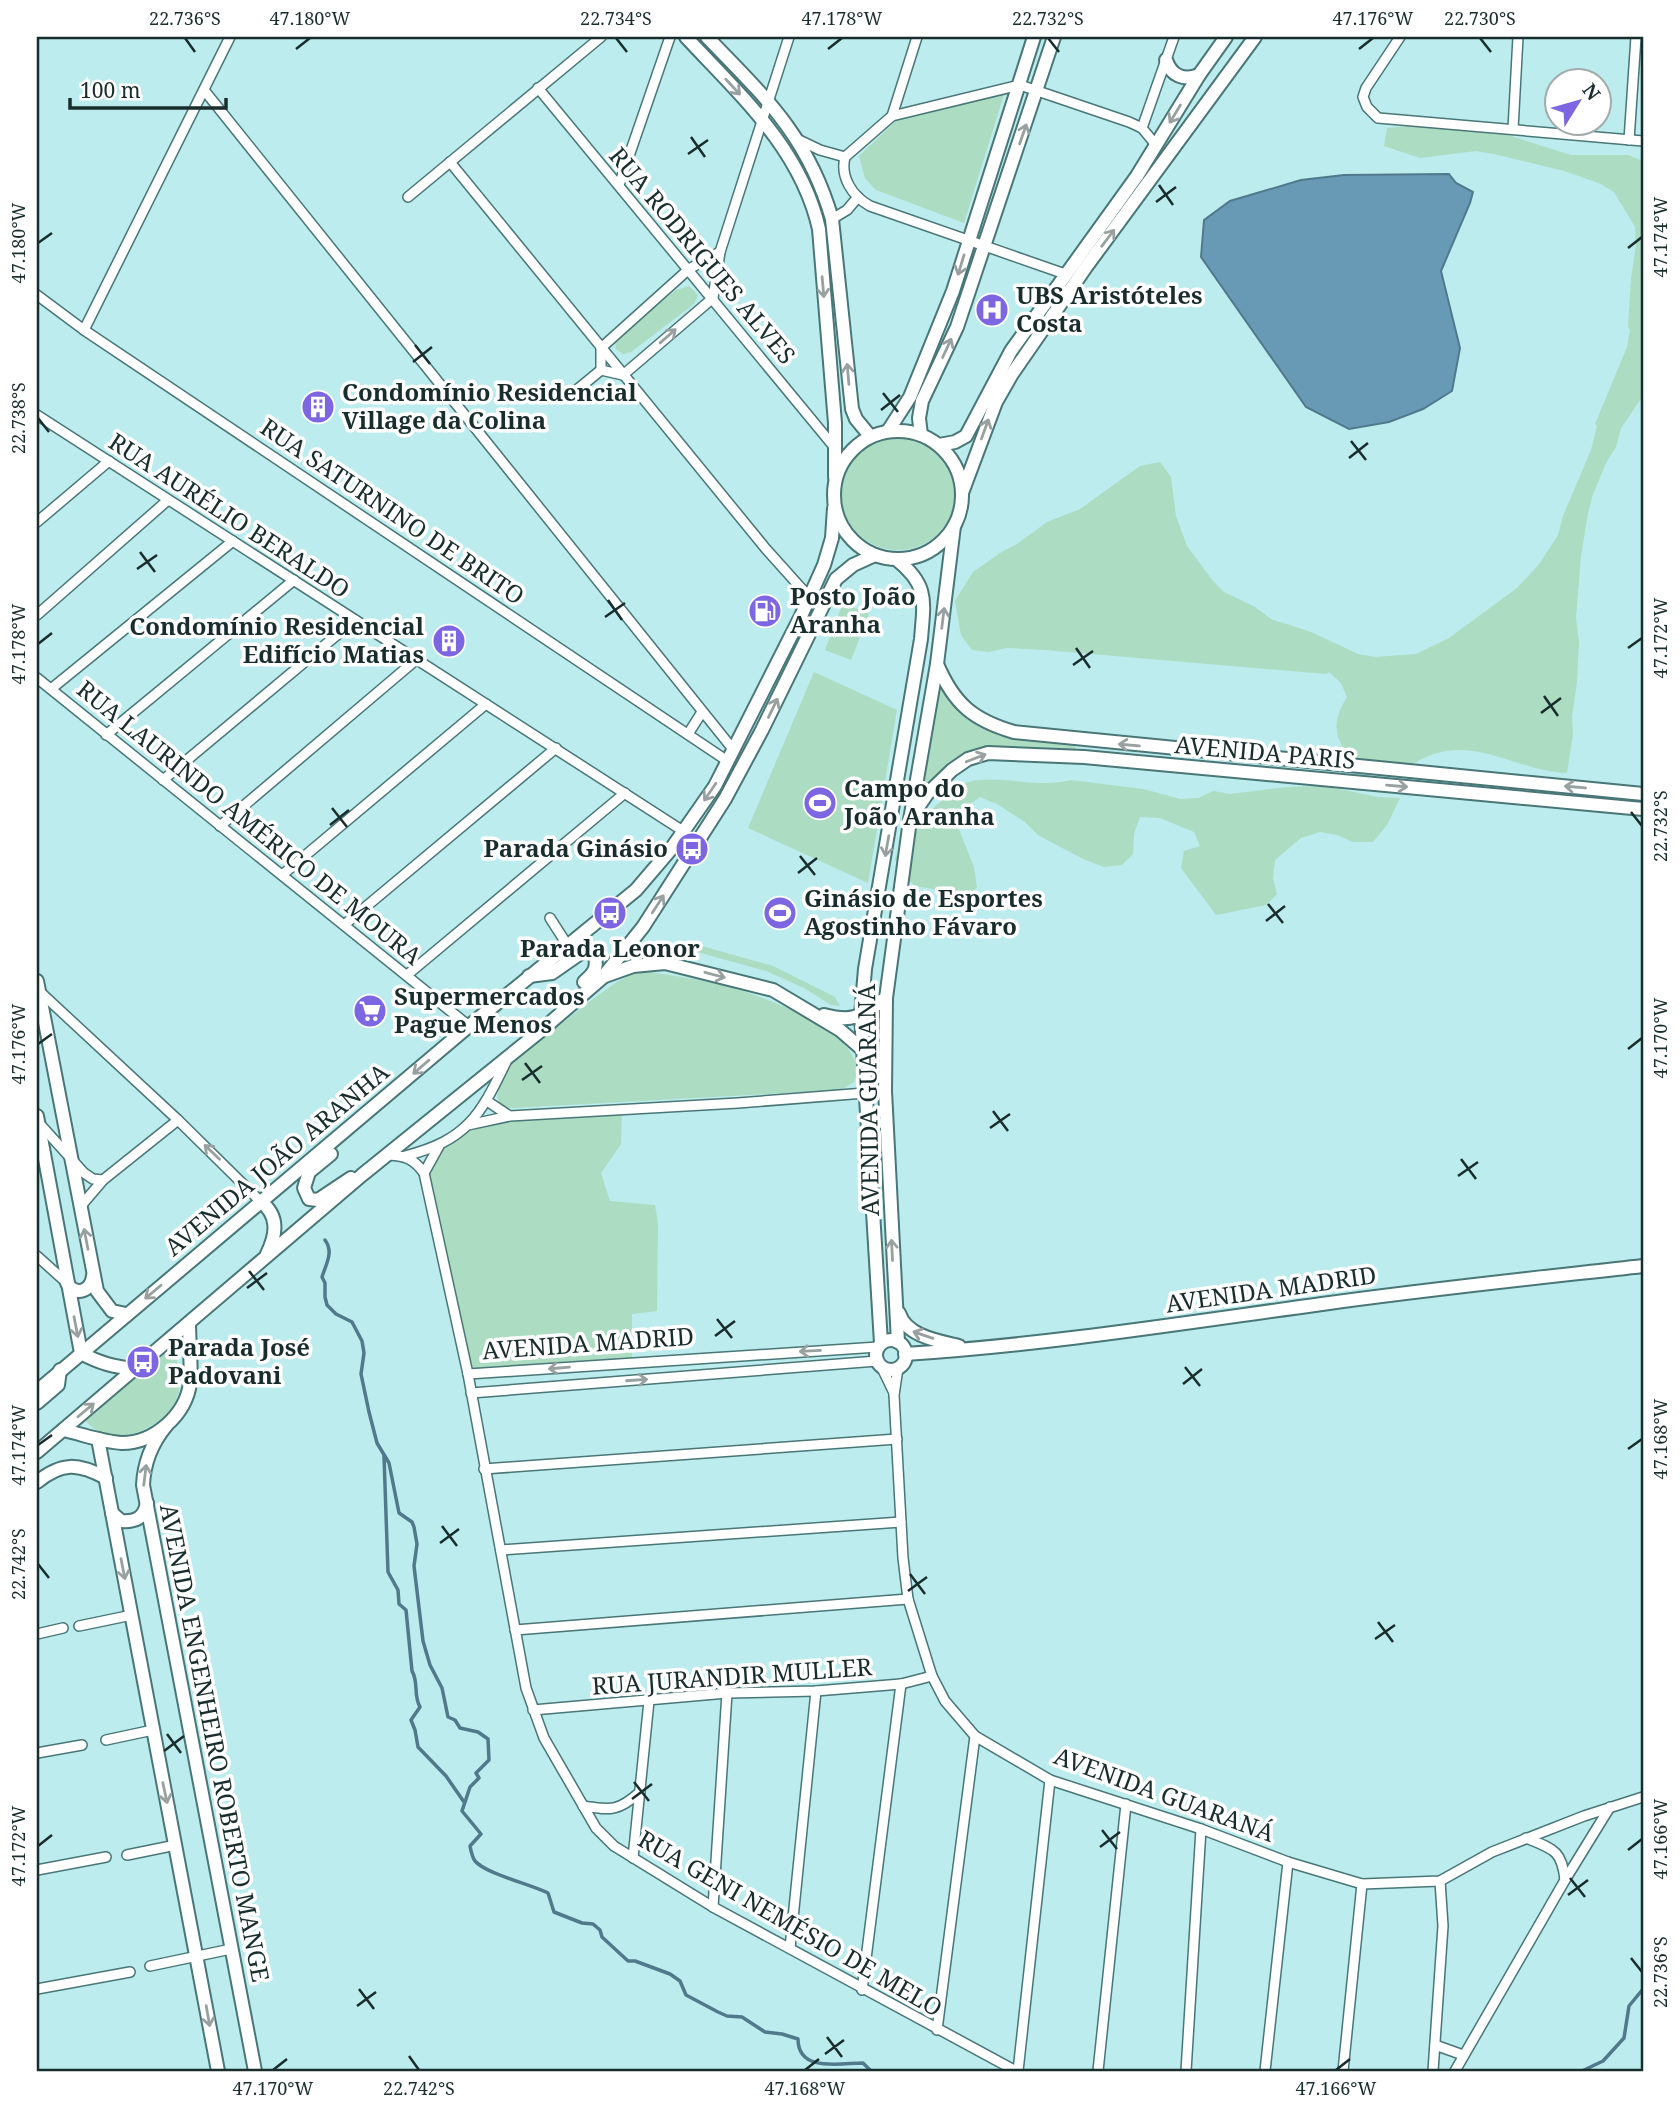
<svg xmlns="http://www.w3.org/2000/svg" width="1680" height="2108" font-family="'Noto Serif',serif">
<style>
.green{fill:#acdcc2}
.water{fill:#699ab5;stroke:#51798c;stroke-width:2}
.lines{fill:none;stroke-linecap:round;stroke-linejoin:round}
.stream{stroke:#51798c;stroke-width:3.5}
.street-casing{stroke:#497677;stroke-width:12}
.secondary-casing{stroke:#497677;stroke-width:16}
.street{stroke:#fff;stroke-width:9}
.secondary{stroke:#fff;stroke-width:12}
.oneway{stroke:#98a0a0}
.ticks{fill:none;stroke:#1a2d2d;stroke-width:2.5}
.labels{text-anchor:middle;stroke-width:7;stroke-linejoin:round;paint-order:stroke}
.street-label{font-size:24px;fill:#1a2d2d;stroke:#fff}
.poi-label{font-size:24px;font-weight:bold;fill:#1a2d2d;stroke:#fff;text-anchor:start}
.neatline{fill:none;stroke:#1a2d2d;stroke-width:2.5}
.ticks-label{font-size:18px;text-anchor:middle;fill:#1a2d2d}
</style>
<rect width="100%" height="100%" fill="#bceced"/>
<!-- green -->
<g class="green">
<polygon points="1005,91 964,223 876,190 865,178 859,156 897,120"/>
<path d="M1441 123 1501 133 1571 155H1628L1643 161V396L1621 428 1616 447 1607 461 1593 494 1588 513 1581 556 1576 618 1579 642 1577 682 1572 716 1573 734 1567 773C1508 770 1465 726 1407 768L1351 759C1333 736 1332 722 1347 697L1341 683 1329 672 1326 674 1045 650 1006 648 989 652 972 650 961 635 955 601 973 572 1003 551 1017 544 1047 522 1080 509 1140 466 1160 462 1171 477 1176 516 1187 546 1213 581 1224 592 1255 607 1271 619 1311 632 1358 654 1375 657 1416 654 1449 638 1517 588 1540 563 1558 535 1563 516 1591 450 1597 426 1595 424 1627 347 1630 330 1628 327 1631 279 1636 245 1635 227 1614 192 1599 183 1564 171 1494 154 1476 151 1420 158 1384 146 1387 128Z"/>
<polygon points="689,286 698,295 694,304 631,352 623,354 616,349 615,340 620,336 676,290"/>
<circle cx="898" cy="493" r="57"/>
<polygon points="843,603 869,614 851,660 825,650"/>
<polygon points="814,672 897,710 868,883 748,828"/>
<path d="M938 682C971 741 1015 737 1075 743L1076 751 987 750 918 798Z"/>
<path d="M1071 780 1143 789 1181 799 1199 798 1213 791 1230 794 1287 787 1324 786 1378 797 1400 798 1387 825 1373 842H1353L1337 835 1320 832 1301 838 1275 860 1273 878 1277 894 1266 905 1216 915 1181 868 1184 851 1200 846 1194 832 1160 818 1140 817 1134 834 1133 854 1122 865 1104 867 1083 859 1038 835 1025 822 997 804 980 797 965 808 956 822 974 867 977 887 966 903 933 889 915 886 902 873 895 859C906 832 916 822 938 804 948 796 955 786 968 782 999 774 1037 789 1071 780Z"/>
<polygon points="695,944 773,966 835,997 840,1006 831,1005 804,988 766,971 690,950 685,946"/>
<path d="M649 972C672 975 696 979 718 984 752 992 876 1033 854 1082L841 1090 513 1108C485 1108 501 1075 512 1063 522 1052 536 1044 547 1035 570 1017 593 998 617 982L632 974Z"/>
<polygon points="622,1109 621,1144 601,1173 610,1201 655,1205 658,1223 657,1311 632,1314 632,1362 468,1374 424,1173 439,1146 468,1125 498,1118"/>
<path d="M172 1348C179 1363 184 1384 176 1400 161 1431 109 1451 85 1420Z"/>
</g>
<!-- water -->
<polygon class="water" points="1449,174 1456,183 1473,192 1470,203 1441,271 1460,348 1452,391 1423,409 1389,422 1349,429 1306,407 1201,257 1204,220 1230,201 1301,180 1344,175"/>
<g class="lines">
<!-- stream -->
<g class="stream">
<path d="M325 1240C334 1252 326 1264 322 1277L325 1283V1297L327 1305 336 1314 352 1322 362 1341 364 1353 361 1374 369 1412 377 1443 389 1463 399 1513 412 1522 414 1527 417 1544 414 1566 423 1641 430 1665 442 1688 448 1717 455 1720 460 1728 478 1732 488 1739 489 1760 476 1773 479 1778 470 1787 462 1811 481 1834 470 1846C471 1851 472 1857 475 1861 486 1874 530 1884 548 1893L554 1912 582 1923 593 1924 600 1930 602 1937 628 1961H635L670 1974 680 1981 686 1995 718 2012 727 2016 742 2017 765 2032 782 2034 798 2039C798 2073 841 2063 863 2063L871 2071"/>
<path d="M384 1456 388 1572 398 1590 399 1604 406 1610 412 1671C419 1683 413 1695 420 1707L411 1720 415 1730 418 1747 446 1776 464 1802"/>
<polyline points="1582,2071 1603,2061 1624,2038 1629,2006 1643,1989"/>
</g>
<defs>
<g id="street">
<polyline points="1400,37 1366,88 1363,97 1367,107 1378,118 1643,141"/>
<polyline points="538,88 835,448"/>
<polyline points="204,90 732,748"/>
<polyline points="892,116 917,37"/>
<polyline points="1142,128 1174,37"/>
<polyline points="1513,129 1518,37"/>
<polyline points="797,139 820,150 845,157"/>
<polyline points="1629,140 1636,37"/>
<polyline points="845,157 892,116 1020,85 1129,122 1142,128 1156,145"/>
<path d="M845 157C840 177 852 196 870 206L1065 274"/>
<polyline points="450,162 766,549 810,598"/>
<polyline points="619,185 670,37"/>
<polyline points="408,197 601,37"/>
<polyline points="832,219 847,210 858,197"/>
<polyline points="37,295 84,330 726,760"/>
<polyline points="84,330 230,37"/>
<polyline points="601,370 623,375 713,298 720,252 789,37"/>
<polyline points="573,393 601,370 601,348 689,269 720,252"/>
<polyline points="37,415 683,831"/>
<polyline points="37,522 109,461"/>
<polyline points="37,615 168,500"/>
<polyline points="37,678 469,1026"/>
<polyline points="51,689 233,541"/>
<polyline points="688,734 702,712"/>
<polyline points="106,735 294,580"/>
<polyline points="163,780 355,620"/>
<polyline points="220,826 417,659"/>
<polyline points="282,875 486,704"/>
<polyline points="550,918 568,946"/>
<polyline points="344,925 556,748"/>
<polyline points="407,975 625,793"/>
<polyline points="38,990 178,1120 260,1201"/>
<polyline points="487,1101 508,1115"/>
<polyline points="38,1122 84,1173 93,1179 103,1180"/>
<polyline points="468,1125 510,1116 738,1103 865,1093"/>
<path d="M389 1155C406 1156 414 1159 424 1173L468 1374 526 1688 544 1738 596 1828 614 1846 713 1907 1016 2071"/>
<path d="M405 1156C467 1140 480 1116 506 1062"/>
<polyline points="424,1173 439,1146"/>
<polyline points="80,1207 103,1180 178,1120"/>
<polyline points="37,1256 67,1283"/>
<polyline points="881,1366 894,1393"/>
<polyline points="898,1368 894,1395 903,1558 908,1599 932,1676 945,1701 975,1736 1050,1780 1201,1829 1288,1862 1362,1884 1440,1881 1492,1852 1584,1816 1643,1797"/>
<polyline points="468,1374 878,1347"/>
<polyline points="471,1393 877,1361"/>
<polyline points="484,1469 897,1439"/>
<polyline points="501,1550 901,1522"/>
<polyline points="79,1626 132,1615"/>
<polyline points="515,1630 908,1599"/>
<polyline points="37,1634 63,1628"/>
<polyline points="533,1710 727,1693 816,1691 901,1684 932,1676"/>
<polyline points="106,1740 153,1730"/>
<polyline points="37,1753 82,1745"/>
<path d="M583 1806C610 1810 618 1812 640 1792"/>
<path d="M1526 1838C1553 1849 1562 1850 1565 1880"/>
<polyline points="127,1855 176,1845"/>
<polyline points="633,1858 649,1701"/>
<polyline points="37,1870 106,1857"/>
<polyline points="713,1907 727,1693"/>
<polyline points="790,1948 816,1691"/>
<polyline points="150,1966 231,1949"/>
<polyline points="37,1989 130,1972"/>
<polyline points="862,1990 901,1684"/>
<polyline points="937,2030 975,1736"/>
<polyline points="1435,2045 1463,2055"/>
<polyline points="1018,2071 1050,1780"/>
<polyline points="1098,2071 1126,1804"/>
<polyline points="1186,2071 1201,1829"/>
<polyline points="1265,2071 1288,1862"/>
<polyline points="1343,2071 1362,1884"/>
<polyline points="1433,2071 1443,1926 1440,1881"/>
<polyline points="1455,2071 1565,1880 1610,1807"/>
</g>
<g id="secondary">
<path d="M686 37C740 95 801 149 819 229L835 423V477"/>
<path d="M707 37C765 97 808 136 832 219L852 409 856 419 870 436"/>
<path d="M1166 60C1171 76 1184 81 1199 75"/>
<circle cx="898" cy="495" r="64"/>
<polyline points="888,431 910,397 953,291 1034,37"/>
<polyline points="921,435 919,418 922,401 957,327 1054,37"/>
<polyline points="939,445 955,442 966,436 1011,351 1137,176 1199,75 1226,37"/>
<polyline points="962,493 996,402 1012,374 1086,267 1255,37"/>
<path d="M937 664C954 704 973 720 1014 732L1643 794"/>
<polyline points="912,816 927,794 952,770 968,759 988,753 1084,757 1643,809"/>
<path d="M529 976 552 973 585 950 595 956C598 969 593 974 584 982"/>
<polyline points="605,976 633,966 665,963 773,990 840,1030 863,1050"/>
<polyline points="37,981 97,1291 112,1311 126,1314"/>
<path d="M824 1015C855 1023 860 1016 886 998"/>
<path d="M37 1116 81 1353C99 1363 114 1367 135 1369"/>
<polyline points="331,1154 309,1172 304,1188 309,1199 318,1200 351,1178"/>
<path d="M260 1201C279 1215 277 1234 267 1254"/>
<path d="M67 1283C76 1297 91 1291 93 1276"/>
<path d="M899 1313C906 1336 938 1341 959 1346"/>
<circle cx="891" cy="1355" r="15"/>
<polyline points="898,1342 885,1091 886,998 910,820 937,664 954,526"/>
<path d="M881 1343 861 1015 865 969 921 639C924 601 929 585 896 559"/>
<path d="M905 1354C1045 1345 1183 1323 1322 1304 1429 1289 1536 1278 1643 1266"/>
<polyline points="37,1391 469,1026 636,890 671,849 715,786 801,616 824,565 832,538 834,508"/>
<polyline points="37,1403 58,1385 60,1370"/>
<path d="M166 1426C152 1443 144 1463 143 1485L255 2071"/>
<path d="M63 1430C82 1434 102 1442 122 1443 154 1443 186 1415 190 1383 192 1363 189 1343 189 1323"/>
<polyline points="98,1439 218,2071"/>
<polyline points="37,1452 362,1175 544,1028 602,978 643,927 725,799 762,730 836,579 853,565 875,555"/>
<path d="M37 1482C62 1462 78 1463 106 1478"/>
<path d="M112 1513 121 1521C136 1522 144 1518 147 1503"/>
</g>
</defs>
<!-- street casing -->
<use href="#street" class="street-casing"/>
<!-- secondary casing -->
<use href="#secondary" class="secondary-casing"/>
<!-- street -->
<use href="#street" class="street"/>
<!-- secondary -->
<use href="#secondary" class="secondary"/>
</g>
<!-- one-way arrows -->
<defs><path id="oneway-shaft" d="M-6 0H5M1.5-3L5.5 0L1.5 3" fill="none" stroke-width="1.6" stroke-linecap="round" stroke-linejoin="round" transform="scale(1.75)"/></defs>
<g class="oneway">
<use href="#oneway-shaft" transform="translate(733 87) rotate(47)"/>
<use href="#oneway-shaft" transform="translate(1175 114) rotate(121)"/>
<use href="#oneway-shaft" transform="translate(1023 134) rotate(-71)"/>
<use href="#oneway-shaft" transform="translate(1108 238) rotate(-53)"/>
<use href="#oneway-shaft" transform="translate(961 265) rotate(107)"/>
<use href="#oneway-shaft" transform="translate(823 287) rotate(85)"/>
<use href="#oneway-shaft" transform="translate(668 336) rotate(-41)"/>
<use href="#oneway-shaft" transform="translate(947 348) rotate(-65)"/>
<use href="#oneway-shaft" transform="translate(848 374) rotate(-95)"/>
<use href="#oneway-shaft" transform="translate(985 429) rotate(-70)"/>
<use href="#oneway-shaft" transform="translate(943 618) rotate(-83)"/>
<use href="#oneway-shaft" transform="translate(773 708) rotate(-64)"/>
<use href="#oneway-shaft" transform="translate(1129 745) rotate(-175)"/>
<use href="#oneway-shaft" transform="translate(976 758) rotate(-21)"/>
<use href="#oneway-shaft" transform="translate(1397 786) rotate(5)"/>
<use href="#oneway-shaft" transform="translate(1575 787) rotate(-175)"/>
<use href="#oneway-shaft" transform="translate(710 792) rotate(124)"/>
<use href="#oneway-shaft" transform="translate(887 846) rotate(100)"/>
<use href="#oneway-shaft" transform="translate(658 904) rotate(-57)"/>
<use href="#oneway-shaft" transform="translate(715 975) rotate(15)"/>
<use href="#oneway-shaft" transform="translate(421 1067) rotate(139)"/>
<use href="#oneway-shaft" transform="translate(212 1152) rotate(-136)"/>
<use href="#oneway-shaft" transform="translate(86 1239) rotate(-101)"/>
<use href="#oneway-shaft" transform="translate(892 1250) rotate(-93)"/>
<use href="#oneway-shaft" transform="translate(153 1292) rotate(140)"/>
<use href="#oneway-shaft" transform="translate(76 1327) rotate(79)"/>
<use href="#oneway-shaft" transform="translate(923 1335) rotate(-161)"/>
<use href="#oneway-shaft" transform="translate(810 1351) rotate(177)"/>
<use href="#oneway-shaft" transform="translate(559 1368) rotate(175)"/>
<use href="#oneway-shaft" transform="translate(637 1380) rotate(-4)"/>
<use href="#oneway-shaft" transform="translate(86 1410) rotate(-40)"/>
<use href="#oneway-shaft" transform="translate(145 1475) rotate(-83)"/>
<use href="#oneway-shaft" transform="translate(123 1569) rotate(79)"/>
<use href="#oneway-shaft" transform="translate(165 1793) rotate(78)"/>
<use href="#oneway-shaft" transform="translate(208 2016) rotate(80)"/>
</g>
<!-- ticks -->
<path class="ticks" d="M185 38 195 52M616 38 627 52M1048 38 1059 52M1480 38 1491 52M296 49 310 38M828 49 842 38M1359 49 1373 38M691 137 705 157M688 154 708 140M1159 185 1173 205M1156 202 1176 187M38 243 52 233M1628 248 1642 237M415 345 430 364M413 362 432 347M883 393 898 412M881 410 900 395M38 418 49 432M1351 441 1366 460M1349 458 1368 443M140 552 155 572M137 569 157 555M608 600 622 620M605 617 625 603M38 644 52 633M1076 648 1090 668M1628 648 1642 638M1073 665 1093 651M1544 696 1558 716M1541 713 1561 698M332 808 347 827M1631 812 1642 826M330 825 349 810M800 856 815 875M798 873 817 858M1268 904 1283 923M1266 921 1285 906M38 1044 52 1034M1628 1049 1642 1038M525 1063 540 1083M522 1080 542 1066M993 1111 1008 1131M990 1128 1010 1114M1461 1159 1476 1179M1458 1176 1478 1162M249 1271 264 1290M247 1288 267 1273M717 1319 732 1338M715 1336 735 1321M1185 1367 1200 1386M1183 1384 1202 1369M38 1445 52 1435M1628 1449 1642 1439M442 1526 457 1546M440 1543 459 1529M38 1564 49 1578M910 1574 925 1594M908 1591 927 1577M1378 1622 1393 1642M1375 1639 1395 1625M167 1734 181 1753M164 1751 184 1736M634 1782 649 1801M632 1799 652 1784M1102 1830 1117 1849M38 1846 52 1835M1100 1847 1120 1832M1628 1850 1642 1839M1570 1878 1585 1897M1568 1895 1588 1880M1631 1958 1642 1972M359 1989 374 2009M357 2006 376 1992M827 2037 842 2057M825 2054 844 2040M409 2056 419 2070M273 2070 287 2059M805 2070 819 2059M1336 2070 1350 2059"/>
<!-- icons -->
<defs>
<symbol id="hospital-disc" viewBox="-11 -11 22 22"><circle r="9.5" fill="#7d66e2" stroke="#fff"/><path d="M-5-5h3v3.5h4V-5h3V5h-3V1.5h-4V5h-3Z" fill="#fff"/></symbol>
<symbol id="building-disc" viewBox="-11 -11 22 22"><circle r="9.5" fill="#7d66e2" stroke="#fff"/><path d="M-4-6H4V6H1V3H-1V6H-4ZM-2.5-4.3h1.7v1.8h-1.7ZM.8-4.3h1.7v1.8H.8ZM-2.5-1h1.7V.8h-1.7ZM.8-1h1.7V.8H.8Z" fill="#fff"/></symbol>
<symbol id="fuel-disc" viewBox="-11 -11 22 22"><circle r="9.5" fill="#7d66e2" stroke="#fff"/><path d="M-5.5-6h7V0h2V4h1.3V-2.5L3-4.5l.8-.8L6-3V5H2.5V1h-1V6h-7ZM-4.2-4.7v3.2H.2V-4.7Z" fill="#fff"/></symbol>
<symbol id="stadium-disc" viewBox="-11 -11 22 22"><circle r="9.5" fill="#7d66e2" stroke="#fff"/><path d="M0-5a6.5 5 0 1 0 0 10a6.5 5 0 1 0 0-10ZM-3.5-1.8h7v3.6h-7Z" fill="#fff"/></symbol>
<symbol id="bus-disc" viewBox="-11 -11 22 22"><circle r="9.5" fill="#7d66e2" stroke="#fff"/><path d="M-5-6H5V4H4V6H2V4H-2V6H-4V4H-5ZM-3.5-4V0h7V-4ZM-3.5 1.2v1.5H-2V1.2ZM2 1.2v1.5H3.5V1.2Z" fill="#fff"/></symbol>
<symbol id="supermarket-disc" viewBox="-11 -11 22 22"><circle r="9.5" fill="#7d66e2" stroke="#fff"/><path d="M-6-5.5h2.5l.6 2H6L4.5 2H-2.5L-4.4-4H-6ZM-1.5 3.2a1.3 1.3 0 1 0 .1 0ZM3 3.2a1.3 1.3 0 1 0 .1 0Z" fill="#fff"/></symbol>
</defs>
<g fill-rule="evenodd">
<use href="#hospital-disc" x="973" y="291" width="38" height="38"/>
<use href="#building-disc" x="299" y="388" width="38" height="38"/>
<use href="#fuel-disc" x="746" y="592" width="38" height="38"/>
<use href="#building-disc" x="430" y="622" width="38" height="38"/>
<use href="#stadium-disc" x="801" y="784" width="38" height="38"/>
<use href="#bus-disc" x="673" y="830" width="38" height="38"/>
<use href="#bus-disc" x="591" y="894" width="38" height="38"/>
<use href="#stadium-disc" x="761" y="894" width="38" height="38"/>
<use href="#supermarket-disc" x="351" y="992" width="38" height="38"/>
<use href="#bus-disc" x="124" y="1343" width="38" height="38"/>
</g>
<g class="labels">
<!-- street labels -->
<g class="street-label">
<text transform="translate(702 256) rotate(50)" y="8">RUA RODRIGUES ALVES</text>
<text transform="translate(392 512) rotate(34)" y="8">RUA SATURNINO DE BRITO</text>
<text transform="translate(229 516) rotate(33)" y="8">RUA AURÉLIO BERALDO</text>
<text transform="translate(1265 753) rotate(5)" y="8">AVENIDA PARIS</text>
<text transform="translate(249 823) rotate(39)" y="8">RUA LAURINDO AMÉRICO DE MOURA</text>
<text transform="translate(869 1100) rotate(-91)" y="8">AVENIDA GUARANÁ</text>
<text transform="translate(277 1160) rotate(-40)" y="8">AVENIDA JOÃO ARANHA</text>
<text transform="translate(1271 1290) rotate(-8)" y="8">AVENIDA MADRID</text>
<text transform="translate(588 1344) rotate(-4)" y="8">AVENIDA MADRID</text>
<text transform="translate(732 1677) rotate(-4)" y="8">RUA JURANDIR MULLER</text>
<text transform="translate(214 1743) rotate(79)" y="8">AVENIDA ENGENHEIRO ROBERTO MANGE</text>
<text transform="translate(1164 1795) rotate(20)" y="8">AVENIDA GUARANÁ</text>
<text transform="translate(790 1924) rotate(30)" y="8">RUA GENI NEMÉSIO DE MELO</text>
</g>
<!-- poi labels -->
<g class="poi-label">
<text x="1016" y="304">UBS Aristóteles<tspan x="1016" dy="28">Costa</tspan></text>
<text x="342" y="401">Condomínio Residencial<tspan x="342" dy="28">Village da Colina</tspan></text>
<text x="790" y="605">Posto João<tspan x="790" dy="28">Aranha</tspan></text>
<text x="424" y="635" text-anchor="end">Condomínio Residencial<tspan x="424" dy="28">Edifício Matias</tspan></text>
<text x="844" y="797">Campo do<tspan x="844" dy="28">João Aranha</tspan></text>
<text x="668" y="857" text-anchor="end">Parada Ginásio</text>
<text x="804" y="907">Ginásio de Esportes<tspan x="804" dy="28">Agostinho Fávaro</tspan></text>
<text x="610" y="957" text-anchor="middle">Parada Leonor</text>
<text x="394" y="1005">Supermercados<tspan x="394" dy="28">Pague Menos</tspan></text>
<text x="168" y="1356">Parada José<tspan x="168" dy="28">Padovani</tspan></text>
</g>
</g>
<!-- border -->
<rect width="1680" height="2108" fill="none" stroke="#ffffff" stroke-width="77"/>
<!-- north arrow -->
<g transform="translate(1578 102) rotate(53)"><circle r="33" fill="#ffffff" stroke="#a3abab" stroke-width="2"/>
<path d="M0-5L12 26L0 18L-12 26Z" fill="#7d66e2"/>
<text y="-10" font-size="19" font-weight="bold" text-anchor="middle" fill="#1a2d2d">N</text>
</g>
<!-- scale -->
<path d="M70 98v10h156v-10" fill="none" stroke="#1a2d2d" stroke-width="3.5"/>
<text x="80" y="98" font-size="21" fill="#1a2d2d" stroke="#ffffff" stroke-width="5" paint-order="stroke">100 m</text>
<rect x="38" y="38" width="1604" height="2032" class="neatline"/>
<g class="ticks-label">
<text x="185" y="25">22.736°S</text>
<text x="310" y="25">47.180°W</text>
<text x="616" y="25">22.734°S</text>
<text x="842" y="25">47.178°W</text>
<text x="1048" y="25">22.732°S</text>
<text x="1373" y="25">47.176°W</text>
<text x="1480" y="25">22.730°S</text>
<text transform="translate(1661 237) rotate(-90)" y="6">47.174°W</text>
<text transform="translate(19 243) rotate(-90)" y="6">47.180°W</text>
<text transform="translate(19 418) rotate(-90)" y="6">22.738°S</text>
<text transform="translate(1661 638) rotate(-90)" y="6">47.172°W</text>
<text transform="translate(19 644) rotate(-90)" y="6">47.178°W</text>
<text transform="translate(1661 826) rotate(-90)" y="6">22.732°S</text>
<text transform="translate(1661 1038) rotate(-90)" y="6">47.170°W</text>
<text transform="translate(19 1044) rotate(-90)" y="6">47.176°W</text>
<text transform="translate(1661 1439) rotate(-90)" y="6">47.168°W</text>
<text transform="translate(19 1445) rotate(-90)" y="6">47.174°W</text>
<text transform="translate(19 1564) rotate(-90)" y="6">22.742°S</text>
<text transform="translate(1661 1839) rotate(-90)" y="6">47.166°W</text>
<text transform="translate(19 1846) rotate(-90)" y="6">47.172°W</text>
<text transform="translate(1661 1972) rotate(-90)" y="6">22.736°S</text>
<text x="273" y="2095">47.170°W</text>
<text x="419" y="2095">22.742°S</text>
<text x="805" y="2095">47.168°W</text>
<text x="1336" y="2095">47.166°W</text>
</g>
</svg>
